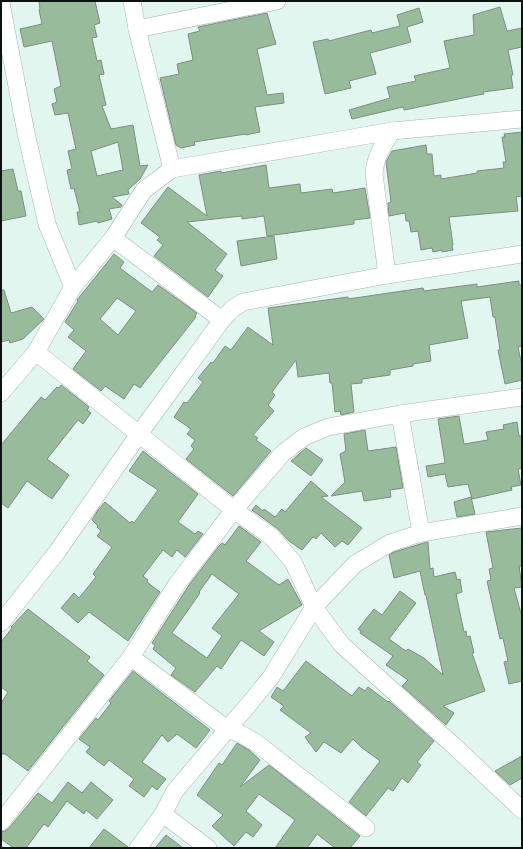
<svg xmlns="http://www.w3.org/2000/svg" width="523" height="849" font-family="'Archivo Narrow',sans-serif">
<style>
.building{fill:#97bb9b;stroke:#818d82;fill-rule:evenodd}
.lines{fill:none;stroke-linecap:round;stroke-linejoin:round}
.minor-casing{stroke:#a4b7b2;stroke-width:18}
.minor{stroke:#fff;stroke-width:17}
</style>
<rect width="100%" height="100%" fill="#e2f6f0"/>
<!-- building -->
<g class="building">
<path d="M39 1H95L100 23 94 25 97 37 92 38 97 61 101 60 104 74 99 75 106 105 102 106 111 129 133 125 140 166 148 165 140 179 128 190 129 194 112 197 122 205 121 207 109 209 112 219 98 223 97 221 79 225 77 212H80L74 188 71 189 67 170 72 169 68 151 76 149 68 113 55 115 52 104 57 102 54 89 61 86 52 41 24 47 20 29 42 24 39 10 40 9ZM118 142 123 170 97 176 91 151Z"/>
<polygon points="500,7 507,31 522,28 522,47 508,50 513,75 511,75 513,88 483,92 484,94 473,96 404,110 403,107 352,119 349,110 390,98 387,87 416,81 414,76 450,68 444,41 474,35 473,15"/>
<polygon points="419,8 423,22 407,27 411,42 370,53 376,74 349,81 351,88 325,94 313,42 328,39 329,41 371,30 372,33 400,26 397,15"/>
<polygon points="267,13 276,44 257,49 267,95 283,93 284,103 255,107 260,132 246,135 246,134 194,142 195,145 181,148 176,145 160,78 179,74 177,64 193,60 188,34 200,31 198,27"/>
<polygon points="522,132 522,196 516,197 518,211 449,217 453,245 452,246 453,250 442,252 442,250 433,252 432,248 421,250 418,231 411,232 409,221 406,221 405,213 389,216 388,203 391,202 386,162 392,151 426,145 427,154 432,154 434,176 441,175 441,179 477,173 477,171 504,168 503,162 506,162 502,137 505,137 504,134"/>
<polygon points="266,165 269,188 300,184 301,193 332,189 333,193 365,188 370,218 354,220 354,224 267,236 264,216 242,219 242,216 187,222 227,254 215,270 223,276 208,297 154,256 163,245 157,240 160,237 141,223 168,187 207,216 199,175 221,171 221,173"/>
<polygon points="13,169 18,191 21,191 26,216 1,221 1,171"/>
<polygon points="274,236 277,259 241,266 237,241"/>
<path d="M114 254 124 262 120 268 152 292 158 285 197 313 195 316 196 317 140 388 134 384 124 399 105 386 101 391 73 369 86 351 68 337 74 330 65 322 78 301 77 300ZM117 298 136 311 118 335 100 319Z"/>
<polygon points="519,281 519,285 522,285 522,346 518,347 522,366 522,380 505,384 498,350 500,350 495,317 493,317 490,297 461,301 468,338 429,345 431,361 413,364 413,366 390,370 390,375 362,379 362,383 351,384 354,412 341,415 340,411 335,412 332,383 330,383 329,373 298,377 296,360 272,392 275,395 268,405 274,411 253,435 258,438 256,440 271,451 233,496 186,459 194,449 191,446 195,440 187,434 191,429 174,417 184,402 187,403 203,382 198,378 211,362 213,363 225,346 231,350 248,327 273,345 268,308 348,297 348,299 423,288 424,291 477,284 477,287"/>
<polygon points="1,290 4,290 11,313 32,307 44,319 23,339 10,343 9,340 1,342"/>
<polygon points="61,385 89,407 87,410 91,413 83,424 78,420 47,459 69,475 52,499 27,481 8,508 1,503 1,445 41,397 45,400 57,387 59,388"/>
<polygon points="459,416 464,444 488,440 486,432 504,429 503,425 517,422 519,436 522,436 522,468 518,469 521,485 511,487 512,490 472,499 468,484 448,487 445,474 428,477 426,466 445,463 438,419"/>
<polygon points="365,430 368,451 396,447 403,488 390,490 391,497 364,501 362,491 331,496 345,482 340,454 346,451 344,434"/>
<polygon points="306,448 323,460 311,476 291,461"/>
<polygon points="143,451 198,494 178,522 195,534 198,531 203,534 185,557 177,550 172,557 163,550 143,576 148,580 147,582 160,592 128,641 89,612 78,623 61,608 74,593 79,598 96,577 93,574 112,547 97,536 101,531 97,527 98,526 92,520 98,510 105,502 130,523 132,521 134,523 158,490 129,471"/>
<polygon points="311,481 328,496 321,497 362,528 348,545 342,541 335,547 321,533 316,539 313,537 302,550 289,541 278,529 252,510 256,505 263,511 264,509 275,517 282,509 285,512"/>
<polygon points="471,497 475,514 457,517 454,502"/>
<path d="M239 526 261 542 246 561 279 585 288 579 302 605 259 631 274 642 264 656 241 640 221 669 217 666 195 692 171 675 176 668 153 649 155 645 152 643 189 585 219 546 222 543 225 545ZM212 574 239 594 212 628 222 636 207 658 172 633 200 593 199 592Z"/>
<polygon points="522,528 522,566 519,566 522,587 514,588 522,617 522,681 509,684 504,662 508,661 503,638 500,639 487,581 491,580 489,569 493,568 486,532"/>
<polygon points="427,542 428,542 430,569 433,568 434,577 455,572 457,580 460,579 462,592 456,594 464,632 466,631 467,637 470,636 474,653 472,653 485,691 443,706 454,713 446,725 402,686 408,680 386,665 393,656 360,633 361,631 358,629 374,609 382,615 400,591 416,603 389,639 406,651 408,649 424,658 443,675 426,595 425,595 420,571 394,578 389,555 394,552"/>
<polygon points="28,609 90,657 87,661 104,675 28,771 5,754 1,754 1,703 8,692 1,687 1,642 12,628 11,627"/>
<polygon points="306,661 352,696 359,687 365,691 368,687 388,702 389,701 434,741 417,762 421,765 408,783 402,778 393,791 388,788 366,816 349,802 380,761 361,747 353,739 341,753 324,742 316,752 305,737 311,733 280,710 284,706 271,697 277,687 283,691"/>
<polygon points="133,671 210,730 196,748 177,734 168,742 162,735 142,762 166,779 157,790 152,786 144,797 129,786 134,779 109,760 104,766 86,752 90,747 79,739 96,718 98,720 111,703 109,701"/>
<polygon points="237,743 249,750 260,760 240,787 269,765 360,836 350,848 335,848 317,834 307,848 275,848 295,820 259,794 246,811 262,825 253,837 246,832 234,846 212,826 223,815 197,795 219,763 222,765"/>
<polygon points="522,756 522,778 510,785 495,771"/>
<polygon points="68,782 82,793 91,782 113,800 97,819 86,810 84,814 67,801 48,827 44,824 26,848 14,848 1,839 1,832 5,831 9,828 38,793 52,803"/>
<polygon points="104,829 128,847 128,848 89,848"/>
<polygon points="166,835 183,848 155,848"/>
</g>
<g class="lines">
<defs>
<g id="minor">
<polyline points="132,1 137,29 172,169"/>
<polyline points="1,3 26,133 47,224 73,287"/>
<polyline points="137,29 277,1"/>
<polyline points="113,238 222,320"/>
<path d="M387 275 374 174C375 157 383 145 392 131"/>
<polyline points="36,352 234,510 272,537 293,562 314,607 342,645 453,745 522,810"/>
<polyline points="1,393 36,352 73,287 113,238 144,190 172,169 392,131 522,119"/>
<polyline points="400,414 421,533"/>
<polyline points="1,623 57,552 139,434 222,320 232,309 243,302 387,275 522,254"/>
<polyline points="131,657 227,729 241,734 255,742 366,828"/>
<polyline points="163,814 208,848"/>
<polyline points="1,822 131,657 177,584 234,510 283,453 304,437 328,427 400,414 522,397"/>
<polyline points="138,848 163,814 175,791 249,704 271,677 314,607 355,564 390,543 421,533 522,516"/>
</g>
</defs>
<!-- minor casing -->
<use href="#minor" class="minor-casing"/>
<!-- minor -->
<use href="#minor" class="minor"/>
</g>
<!-- border -->
<rect width="523" height="849" fill="none" stroke="#0b1210" stroke-width="4"/>
</svg>
